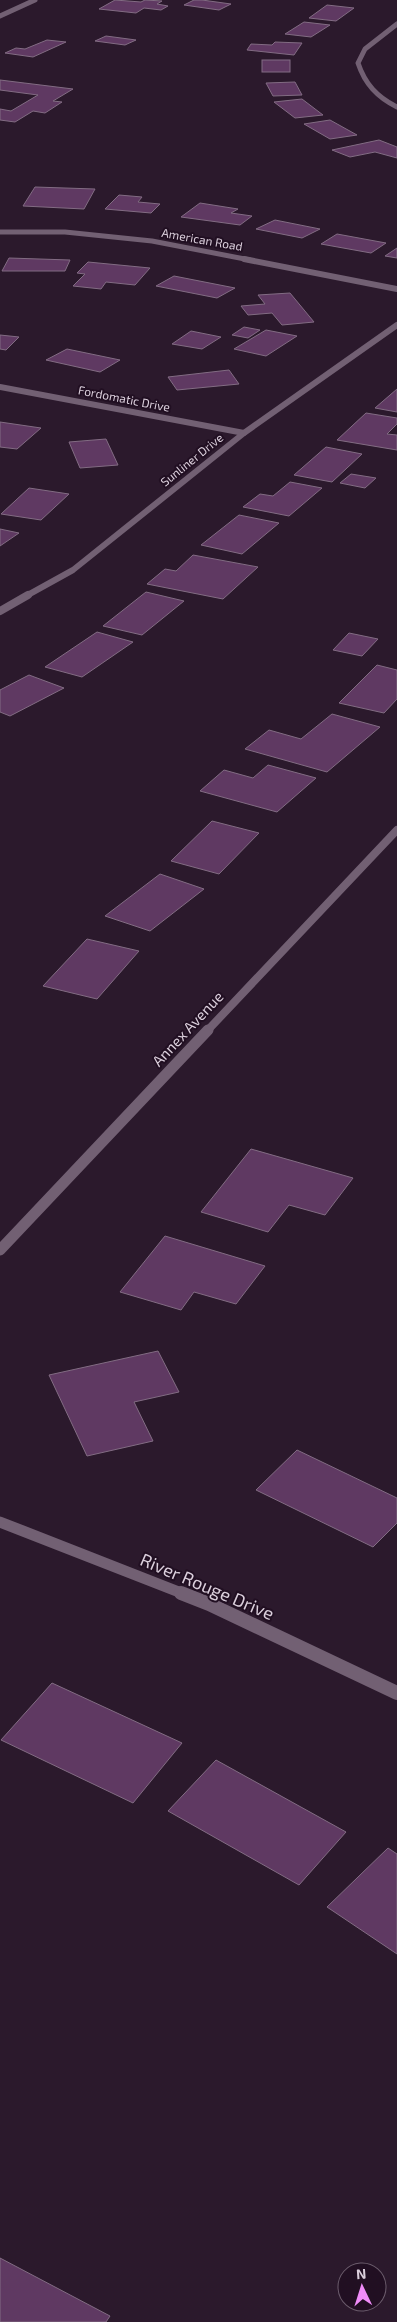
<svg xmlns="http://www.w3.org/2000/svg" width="397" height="2322" font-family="'Exo 2',sans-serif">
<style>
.building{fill:#5f3962;stroke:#826c83}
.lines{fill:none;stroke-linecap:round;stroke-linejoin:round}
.minor-far4{stroke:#726073;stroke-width:5}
.minor-far3{stroke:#726073;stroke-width:6}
.minor-far2{stroke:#726073;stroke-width:8}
.minor-far1{stroke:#726073;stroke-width:11}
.minor{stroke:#726073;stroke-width:14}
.tertiary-far1{stroke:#726073;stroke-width:8}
.tertiary{stroke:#726073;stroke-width:11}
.labels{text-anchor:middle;stroke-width:4;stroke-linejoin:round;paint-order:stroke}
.far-street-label{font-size:12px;fill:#dbcfdc;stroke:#210f22}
.street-label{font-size:15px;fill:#dbcfdc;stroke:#210f22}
.near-street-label{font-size:18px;fill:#dbcfdc;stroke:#210f22}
</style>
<rect width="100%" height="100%" fill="#2b192c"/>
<!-- building -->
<g class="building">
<polygon points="115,0 141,2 145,0 162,1 157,4 168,6 161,10 144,8 136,13 99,9"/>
<polygon points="194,0 202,0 231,4 219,10 184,5"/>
<polygon points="327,5 354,8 336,21 309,18"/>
<polygon points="304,22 330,25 311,37 285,34"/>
<polygon points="106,36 136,40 125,45 95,41"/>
<polygon points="47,40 66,42 33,57 5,53 16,48 25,49"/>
<polygon points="275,42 302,43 294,55 247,50 251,44 272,45"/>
<rect x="262" y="60" width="28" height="12"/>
<polygon points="0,80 73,89 53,101 62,102 45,113 33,111 15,122 0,120 0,109 11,111 38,95 0,90"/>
<polygon points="295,82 302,95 273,96 266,83"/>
<polygon points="302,99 323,115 295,118 274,102"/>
<polygon points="330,120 357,135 330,139 304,124"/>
<polygon points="379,140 397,147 397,158 375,152 350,157 332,150"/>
<polygon points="35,187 95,189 84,209 23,206"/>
<polygon points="119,195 142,197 138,202 160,204 151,213 105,209"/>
<polygon points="200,203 238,209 231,213 252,216 240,225 181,217"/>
<polygon points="275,220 320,229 302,238 256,229"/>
<polygon points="337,234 386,243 371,253 321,244"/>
<polygon points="397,248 397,258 385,256"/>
<polygon points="9,258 70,260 65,271 2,271"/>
<polygon points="88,262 150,268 135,285 106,282 101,289 73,286 85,274 77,273"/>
<polygon points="174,276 235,288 217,298 156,286"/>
<polygon points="290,293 314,322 282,325 272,313 248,315 241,306 265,304 258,295"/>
<polygon points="244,327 260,330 248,338 232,335"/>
<polygon points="266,330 297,336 266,356 234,349"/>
<polygon points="191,331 221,337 202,349 172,344"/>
<polygon points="0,335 19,337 6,350 0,349"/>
<polygon points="67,349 120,360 100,372 46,360"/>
<polygon points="229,370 239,384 177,390 168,377"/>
<polygon points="397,389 397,412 375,408"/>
<polygon points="366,413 397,418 397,424 387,434 397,435 397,450 337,440"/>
<polygon points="0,422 41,428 17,449 0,447"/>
<polygon points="106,439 118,465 80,468 69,442"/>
<polygon points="326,447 362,454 332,482 294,475"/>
<polygon points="351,474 376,478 365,488 340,483"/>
<polygon points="290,482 322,488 289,516 243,507 260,494 273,496"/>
<polygon points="29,488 69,494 41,520 1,514"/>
<polygon points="239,515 279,523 242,554 201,545"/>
<polygon points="0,529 19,533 0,546"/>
<polygon points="193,555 258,567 223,599 147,584 165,569 176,571"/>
<polygon points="146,592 184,601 142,635 103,626"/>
<polygon points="97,632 133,642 82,677 45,667"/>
<polygon points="349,633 378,639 362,656 333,650"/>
<polygon points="377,665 397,670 397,699 384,713 339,703"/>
<polygon points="29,675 64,688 10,716 0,712 0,690"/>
<polygon points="332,714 380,727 327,772 245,749 269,730 301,739"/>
<polygon points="268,765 316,778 277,812 200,791 224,770 253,778"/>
<polygon points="212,821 259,833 219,874 171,861"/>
<polygon points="160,874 204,889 150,931 105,916"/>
<polygon points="87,939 139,951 97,999 43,986"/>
<polygon points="251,1149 353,1178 325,1215 289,1205 268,1232 201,1212"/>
<polygon points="165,1236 265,1266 236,1304 194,1292 181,1310 120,1292"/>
<polygon points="158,1351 179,1392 134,1402 153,1441 87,1456 49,1375"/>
<polygon points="297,1450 397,1498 397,1523 373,1547 256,1490"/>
<polygon points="52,1683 182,1743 133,1803 1,1740"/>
<polygon points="216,1760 346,1832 299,1885 168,1811"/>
<polygon points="388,1848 397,1854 397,1954 327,1907"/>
<polygon points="0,2258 110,2316 106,2322 0,2322"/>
</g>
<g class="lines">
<!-- minor-far4 -->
<g class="minor-far4">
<polyline points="0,16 35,0"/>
<path d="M397 24 365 49 358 63C365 84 377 97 397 107"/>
<polyline points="0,232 65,232 152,241 250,260"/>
</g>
<!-- minor-far3 -->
<g class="minor-far3">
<polyline points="244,259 397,289"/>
<polyline points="0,387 244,433"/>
<polyline points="26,596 73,570 244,433 397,325"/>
</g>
<!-- minor-far2 -->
<polyline class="minor-far2" points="0,611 28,595"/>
<!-- minor-far1 -->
<polyline class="minor-far1" points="0,1522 184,1594"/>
<!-- minor -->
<polyline class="minor" points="181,1593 209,1604 397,1693"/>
<!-- tertiary-far1 -->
<polyline class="tertiary-far1" points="207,1031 397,830"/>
<!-- tertiary -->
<polyline class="tertiary" points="0,1250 208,1030"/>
</g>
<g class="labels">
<!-- far-street labels -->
<g class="far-street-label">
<text transform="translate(202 240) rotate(10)" y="4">American Road</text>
<text transform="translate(124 399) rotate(11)" y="4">Fordomatic Drive</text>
<text transform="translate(192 460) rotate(-39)" y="4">Sunliner Drive</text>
</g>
<!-- street labels -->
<g class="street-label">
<text transform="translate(188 1029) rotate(-47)" y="5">Annex Avenue</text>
</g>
<!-- near-street labels -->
<g class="near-street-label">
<text transform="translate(207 1587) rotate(23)" y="6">River Rouge Drive</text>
</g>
</g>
<!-- north arrow -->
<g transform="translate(362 2287) rotate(356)"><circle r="24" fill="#210f22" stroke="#6b5c6c"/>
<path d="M0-4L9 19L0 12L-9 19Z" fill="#ef8bf7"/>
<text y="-8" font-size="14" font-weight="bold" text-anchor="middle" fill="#dbcfdc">N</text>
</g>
</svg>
